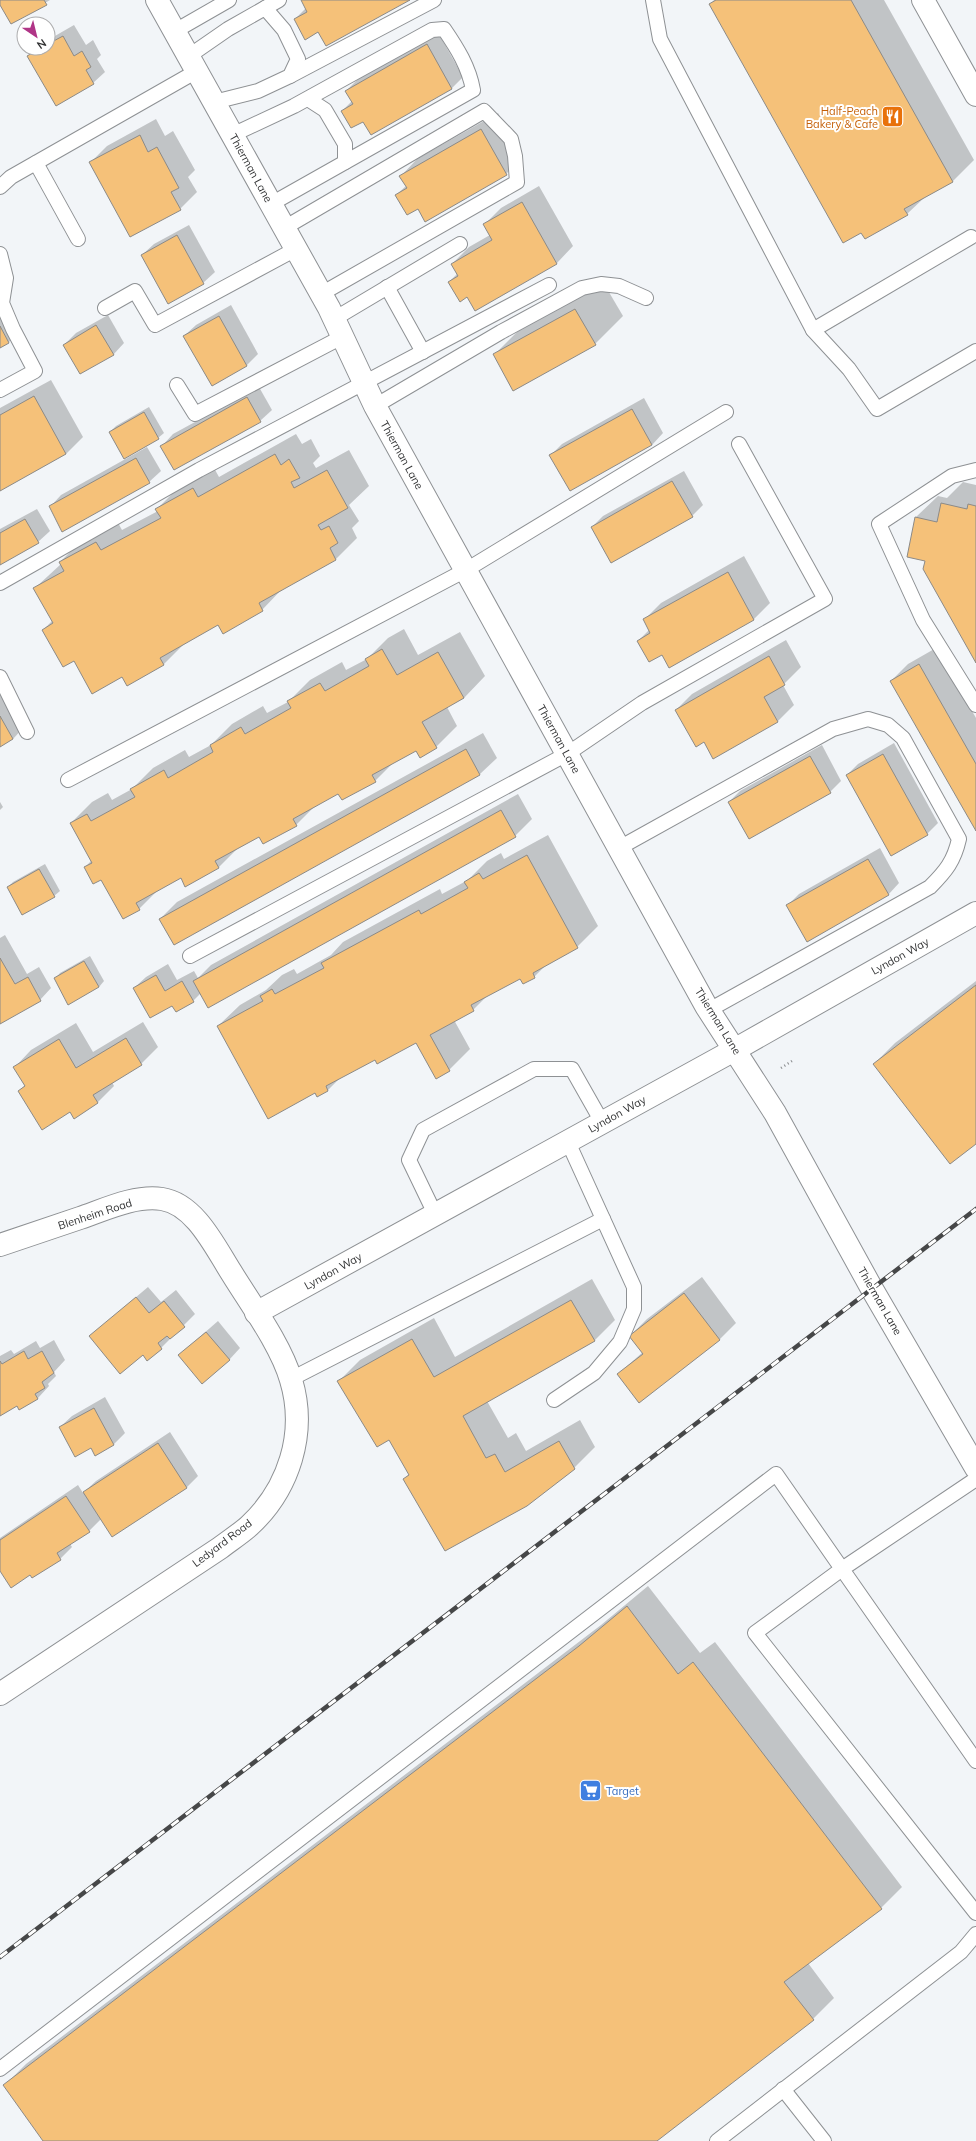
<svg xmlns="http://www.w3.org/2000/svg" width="976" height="2141" font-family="Mulish,sans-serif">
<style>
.shadow{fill:#0003}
.building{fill:#f5c179;stroke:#8c8a87}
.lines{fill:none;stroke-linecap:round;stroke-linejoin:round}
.service-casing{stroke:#8e9194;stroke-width:16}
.minor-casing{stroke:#8e9194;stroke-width:24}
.path{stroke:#8a8c8e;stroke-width:2.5;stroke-dasharray:1 3;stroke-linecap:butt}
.service{stroke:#fff;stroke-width:14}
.minor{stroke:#fff;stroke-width:22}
.rail-casing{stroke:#464748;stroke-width:4.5}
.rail{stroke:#fff;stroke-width:3;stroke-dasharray:9;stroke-linecap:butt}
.labels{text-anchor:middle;stroke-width:4;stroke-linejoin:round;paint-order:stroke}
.food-label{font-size:11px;fill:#c56008;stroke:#fff;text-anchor:end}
.street-label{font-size:11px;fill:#323334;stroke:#fff}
.shop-label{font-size:11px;fill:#366cbe;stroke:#fff;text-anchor:start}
</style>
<rect width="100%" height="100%" fill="#f2f5f8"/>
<!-- shadow -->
<g class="shadow">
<polygon points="0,0 50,0 11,23"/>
<polygon points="302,0 408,0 319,31 295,19 306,8"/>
<polygon points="714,0 884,0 974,160 953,181 925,197 907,214 711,4"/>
<polygon points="74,25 86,45 93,40 101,55 97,59 105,72 93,83 28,56 36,48 48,48 48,40"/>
<polygon points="439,34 463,77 452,88 371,134 363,120 342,111 352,101 346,91 358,79"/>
<polygon points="498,113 523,157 506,174 418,208 396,195 406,186 401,176 417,159"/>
<polygon points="156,119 165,136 173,131 195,170 188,177 197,192 180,209 91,162 107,146"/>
<polygon points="539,186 573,246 557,263 476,309 468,296 449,282 457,274 452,264 469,247 490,235 484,225 501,208"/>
<polygon points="189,225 215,272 203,283 142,255 154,244"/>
<polygon points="603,282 623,316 595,344 494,355 522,327"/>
<polygon points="0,293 20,331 9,342 0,347"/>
<polygon points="231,305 258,354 247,365 212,385 184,336 196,325"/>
<polygon points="108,315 124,343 113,355 64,345 76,333"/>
<polygon points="51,380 83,437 66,454 0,490 0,408"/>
<polygon points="259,387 272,410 260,421 162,446 173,434"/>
<polygon points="644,398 663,433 652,445 551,455 562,444"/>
<polygon points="149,407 164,433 158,438 110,432 116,426"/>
<polygon points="296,434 302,444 311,439 320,456 313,463 316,468 349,450 369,486 349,505 359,521 352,528 357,538 336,559 283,588 262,610 219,624 185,643 164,664 122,676 74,660 43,630 53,620 35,588 61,564 60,562 81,541 117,521 122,530 158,511 157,509 178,488 214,468 219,477"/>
<polygon points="147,447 161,471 149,482 50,507 61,495"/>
<polygon points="684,471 703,505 692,516 592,527 603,516"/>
<polygon points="963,482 976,485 976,661 926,560 908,556 916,517 938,496 947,498"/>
<polygon points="37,509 50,531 38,542 0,563 0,529"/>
<polygon points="744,556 770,603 754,619 670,667 662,653 638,641 649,630 644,620 661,603"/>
<polygon points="404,629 418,655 460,632 485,676 464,698 447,707 457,726 436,747 417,749 395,761 375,781 338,792 317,804 296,825 259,835 239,847 219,867 186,885 181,877 159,889 139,909 123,918 102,879 85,867 92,860 71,823 92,802 108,793 112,800 132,789 153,768 185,750 189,757 211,745 232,724 263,706 267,713 288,702 310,680 342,662 346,670 367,659 388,638"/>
<polygon points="786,640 801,667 783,685 794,705 778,721 704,741 676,710 692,694"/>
<polygon points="936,648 976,718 976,829 891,681 908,664"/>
<polygon points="0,685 24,727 13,739 0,746"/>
<polygon points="483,733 497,758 480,774 174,944 160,919 177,902"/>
<polygon points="894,743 938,823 927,834 847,775 858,764"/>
<polygon points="822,745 841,781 830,792 729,802 740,791"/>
<polygon points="518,794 532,819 515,836 201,993 193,1001 134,988 146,977 168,964 177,980 194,971 198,978 211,965"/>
<polygon points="0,802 3,807 0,810"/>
<polygon points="548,835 598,926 577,947 546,965 534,977 520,978 489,994 473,1010 454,1020 470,1049 449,1070 416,1041 375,1058 342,1076 328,1090 317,1096 315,1092 218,1026 240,1005 266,990 282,975 294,969 297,974 331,955 343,942 440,889 442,894 468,880 487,861 501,853 504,859"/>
<polygon points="880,848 899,883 888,895 788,905 799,894"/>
<polygon points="45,864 60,891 54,896 8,887 13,882"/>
<polygon points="5,935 27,974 39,967 51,988 40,1000 0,1022 0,938"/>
<polygon points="90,956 104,981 99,987 55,979 60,973"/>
<polygon points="976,981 976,1143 874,1064 895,1043"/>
<polygon points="143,1022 158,1047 141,1064 112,1082 114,1086 97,1103 71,1111 19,1091 25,1085 15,1067 31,1050 76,1023 93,1052"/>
<polygon points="702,1277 736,1323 720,1339 639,1401 618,1374 643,1352 630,1336 647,1319"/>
<polygon points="592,1279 615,1320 594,1341 487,1401 508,1438 516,1433 526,1451 580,1420 595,1447 574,1468 404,1479 410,1473 389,1438 339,1381 360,1360 434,1318 455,1357"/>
<polygon points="148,1287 161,1302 176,1290 195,1314 161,1348 143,1354 90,1336"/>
<polygon points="218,1321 240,1348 229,1360 179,1355"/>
<polygon points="54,1340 65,1360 54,1372 56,1376 48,1384 49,1386 38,1398 19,1409 17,1405 0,1415 0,1356 11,1350 14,1354 36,1341 40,1348"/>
<polygon points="105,1397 125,1433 114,1444 96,1455 91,1447 60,1427 72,1416"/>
<polygon points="170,1432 198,1476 187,1487 112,1535 101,1519 89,1531 70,1544 72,1547 60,1559 33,1577 30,1574 0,1570 0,1538 78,1485 83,1493 96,1481"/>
<polygon points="648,1586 700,1653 715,1642 902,1887 881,1908 808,1963 834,1998 813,2019 656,2141 45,2141 5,2085 26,2064 601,1625"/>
</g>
<!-- building -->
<g class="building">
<polygon points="0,0 44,0 47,5 11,24 0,5"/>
<polygon points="301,0 410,0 326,46 318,32 305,40 294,19 307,12"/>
<polygon points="716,0 851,0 953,182 904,209 908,215 865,239 861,233 843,243 709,4"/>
<polygon points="63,36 74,56 82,51 91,67 86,70 94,84 56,106 27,56 41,48 48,48 48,44"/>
<polygon points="427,44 452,89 371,135 363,122 351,128 341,111 353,104 345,91"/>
<polygon points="481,129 507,175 425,222 418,209 407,215 395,195 407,188 399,176"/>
<polygon points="140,135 148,152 157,147 179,188 171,192 181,210 130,237 89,162"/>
<polygon points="522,202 557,264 475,311 467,297 460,302 448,282 458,276 451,264 492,240 483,224"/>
<polygon points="177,235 204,284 168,304 141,255"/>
<polygon points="575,309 596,345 513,391 493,354"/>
<polygon points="219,316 247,366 212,386 183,336"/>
<polygon points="96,325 114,355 80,374 63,345"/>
<polygon points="0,326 9,343 0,348"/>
<polygon points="34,396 66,454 0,491 0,415"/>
<polygon points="247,397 261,422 174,470 160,446"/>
<polygon points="632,409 652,445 570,491 549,455"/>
<polygon points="144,412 159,439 124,459 109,432"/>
<polygon points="275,454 281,465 289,459 300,478 291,482 294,488 327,470 348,508 318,525 321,530 329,526 338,543 330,548 336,560 259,603 263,611 223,634 218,625 160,658 164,665 127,686 122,677 92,694 74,661 63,667 42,630 53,623 33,588 64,571 59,562 96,542 101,550 161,518 155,509 193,488 198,497"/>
<polygon points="136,458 150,483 62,532 49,506"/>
<polygon points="672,481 693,517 611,563 591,527"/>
<polygon points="941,503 967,509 968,504 976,506 976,663 923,569 925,561 907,557 915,517 937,522"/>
<polygon points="25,519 39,543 0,565 0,533"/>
<polygon points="728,572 754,620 669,668 662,655 649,662 637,641 650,633 643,619"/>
<polygon points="382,649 397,675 438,652 464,698 422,722 437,748 420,758 416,751 372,775 376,782 342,800 338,794 293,819 297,826 263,844 259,837 215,861 219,868 185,887 181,878 136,903 140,910 123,919 101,880 93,884 84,867 92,863 70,823 87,814 91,821 135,797 130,789 164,770 168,778 213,752 210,745 241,727 245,734 291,708 287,701 320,683 325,691 369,666 365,659"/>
<polygon points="769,656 785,685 764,697 778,722 713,759 704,742 696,747 675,710"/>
<polygon points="919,664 976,764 976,831 890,681"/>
<polygon points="0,716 13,739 0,747"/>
<polygon points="466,749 480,775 174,945 159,919"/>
<polygon points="883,754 928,835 891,856 846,775"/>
<polygon points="810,756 831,793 749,839 728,802"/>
<polygon points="501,810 516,837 208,1008 193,981"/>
<polygon points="527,855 578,948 533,973 535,978 523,984 520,979 471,1005 474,1011 430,1035 450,1071 436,1079 416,1043 377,1064 375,1060 326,1086 328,1091 317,1097 315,1093 268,1119 217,1026 263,1001 260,996 272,989 275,994 324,968 321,963 419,910 421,914 468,888 464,882 479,873 483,879"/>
<polygon points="868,859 889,895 807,942 786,905"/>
<polygon points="39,869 55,897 22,915 7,887"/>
<polygon points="0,958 15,984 28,977 41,1001 0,1024"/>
<polygon points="84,961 99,987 68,1005 54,978"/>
<polygon points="156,975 165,991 182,981 194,1002 176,1012 172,1006 150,1018 133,988"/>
<polygon points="976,985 976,1144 950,1164 873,1064"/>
<polygon points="126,1038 142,1065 93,1095 98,1103 74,1119 70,1112 42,1130 18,1091 25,1086 13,1067 59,1039 76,1068"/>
<polygon points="684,1293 720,1340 639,1403 617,1374 643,1354 629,1336"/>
<polygon points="136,1297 149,1313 164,1301 185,1327 170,1339 167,1336 158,1343 162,1349 147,1361 143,1355 120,1374 89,1336"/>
<polygon points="571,1300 595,1341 463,1416 486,1458 495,1454 505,1472 559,1441 575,1469 527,1506 445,1551 403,1479 409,1475 389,1440 377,1447 337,1381 412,1339 434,1377"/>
<polygon points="206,1332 230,1360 202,1384 178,1355"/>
<polygon points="24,1351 28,1359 42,1351 54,1373 42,1382 45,1388 35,1394 38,1399 19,1410 17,1406 0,1416 0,1361 2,1364"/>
<polygon points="94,1408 114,1445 95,1456 91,1448 75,1457 59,1427"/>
<polygon points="158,1443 187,1488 112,1537 83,1492"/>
<polygon points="66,1496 90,1532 57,1553 61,1560 32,1578 30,1575 11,1588 0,1571 0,1540"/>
<polygon points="627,1606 678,1674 693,1662 882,1909 784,1982 814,2020 657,2141 43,2141 3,2085 579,1646"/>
</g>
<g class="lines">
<defs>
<g id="service">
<polyline points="653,0 660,39 813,330 849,369 877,409 976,351"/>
<polyline points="265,8 279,0"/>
<polyline points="175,31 229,0"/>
<polyline points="189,56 228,29 265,8 284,30 298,59 290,76 258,91 214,102"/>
<polyline points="290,76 434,0"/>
<polyline points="308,99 325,110 345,144 345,162"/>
<path d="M232 135 294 106 432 30 444 29C457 48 469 67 473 90L271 204"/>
<polyline points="36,163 78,239"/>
<polyline points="0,187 11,177 197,71"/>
<polyline points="284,228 484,111 511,139 515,156 517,182 321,294"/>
<polyline points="0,254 6,278 2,303 13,329 35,371 0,390"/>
<polyline points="387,287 423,352"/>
<polyline points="105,308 135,291 155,325 296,249"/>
<polyline points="334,319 460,244"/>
<polyline points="813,330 971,237"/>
<polyline points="177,385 195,414 342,337"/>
<polyline points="375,406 501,332 582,288 601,284 619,286 646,298"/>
<polyline points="976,470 952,476 879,524 923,620 976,705"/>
<polyline points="0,583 199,470 549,285"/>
<polyline points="0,677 27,732"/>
<polyline points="68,780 466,570 726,412"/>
<path d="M619 848 833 729 868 719 888 725 903 738 959 839C954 861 946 871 930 887L709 1010"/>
<polyline points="190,956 567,754 642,703 825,599 739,444"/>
<polyline points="435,1214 409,1160 423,1130 534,1069 572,1069 602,1122"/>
<polyline points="291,1379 603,1219"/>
<polyline points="554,1400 594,1373 620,1342 634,1309 634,1287 568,1142"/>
<polyline points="976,1479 842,1569 976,1761"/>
<polyline points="0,2069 776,1474 842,1569 755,1633 976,1913"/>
<polyline points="783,2089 824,2141"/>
<polyline points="717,2141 961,1952 976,1934"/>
</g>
<g id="minor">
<polyline points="157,0 329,308 375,406 706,1006 775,1113 872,1289 976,1468"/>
<polyline points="923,0 976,95"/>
<path d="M0 1245C27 1236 54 1227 80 1218 106 1209 135 1195 162 1199 195 1204 215 1247 231 1272 250 1303 281 1345 291 1380 307 1433 289 1489 249 1526 240 1534 229 1541 220 1548L0 1694"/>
<polyline points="256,1313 736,1049 976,913"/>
</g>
</defs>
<!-- service casing -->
<use href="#service" class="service-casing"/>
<!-- minor casing -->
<use href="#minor" class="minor-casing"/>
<!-- path -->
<polyline class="path" points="781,1068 792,1061"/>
<!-- service -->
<use href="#service" class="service"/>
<!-- minor -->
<use href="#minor" class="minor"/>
<defs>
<polyline id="rail" points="0,1957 976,1209"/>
</defs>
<!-- rail casing -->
<use href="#rail" class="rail-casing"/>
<!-- rail -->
<use href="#rail" class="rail"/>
</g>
<!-- icons -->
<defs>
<symbol id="restaurant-square" viewBox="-11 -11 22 22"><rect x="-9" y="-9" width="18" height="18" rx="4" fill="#e8710a" stroke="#fff"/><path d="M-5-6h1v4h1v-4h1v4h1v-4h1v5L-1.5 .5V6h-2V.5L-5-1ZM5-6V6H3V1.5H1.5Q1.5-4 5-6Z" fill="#fff"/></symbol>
<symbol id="supermarket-square" viewBox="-11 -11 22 22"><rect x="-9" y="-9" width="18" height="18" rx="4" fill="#3f7fe0" stroke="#fff"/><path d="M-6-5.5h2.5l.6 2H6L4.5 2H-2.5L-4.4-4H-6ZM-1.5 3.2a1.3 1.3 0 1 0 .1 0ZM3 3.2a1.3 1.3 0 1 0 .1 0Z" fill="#fff"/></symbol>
</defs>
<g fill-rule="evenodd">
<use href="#restaurant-square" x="880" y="104" width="25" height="25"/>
<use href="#supermarket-square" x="578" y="1778" width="25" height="25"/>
</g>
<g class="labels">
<!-- food labels -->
<g class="food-label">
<text x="878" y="115">Half-Peach<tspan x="878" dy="13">Bakery &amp; Cafe</tspan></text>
</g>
<!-- street labels -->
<g class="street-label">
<text transform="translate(251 168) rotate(61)" y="4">Thierman Lane</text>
<text transform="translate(402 455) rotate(61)" y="4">Thierman Lane</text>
<text transform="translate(559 739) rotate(61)" y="4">Thierman Lane</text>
<text transform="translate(900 956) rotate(-29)" y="4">Lyndon Way</text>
<text transform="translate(718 1021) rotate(58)" y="4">Thierman Lane</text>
<text transform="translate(617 1114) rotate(-29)" y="4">Lyndon Way</text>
<text transform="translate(95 1214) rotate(-18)" y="4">Blenheim Road</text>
<text transform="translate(333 1271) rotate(-29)" y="4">Lyndon Way</text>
<text transform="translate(880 1301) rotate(60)" y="4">Thierman Lane</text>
<text transform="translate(222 1543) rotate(-37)" y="4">Ledyard Road</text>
</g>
<!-- shop labels -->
<g class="shop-label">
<text x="606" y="1795">Target</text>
</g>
</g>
<!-- north arrow -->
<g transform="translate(36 36) rotate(145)"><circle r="19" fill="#ffffff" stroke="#adadae"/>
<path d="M0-3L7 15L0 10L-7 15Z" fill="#b03587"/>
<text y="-6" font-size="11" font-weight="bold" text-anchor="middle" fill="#323334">N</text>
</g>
</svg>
